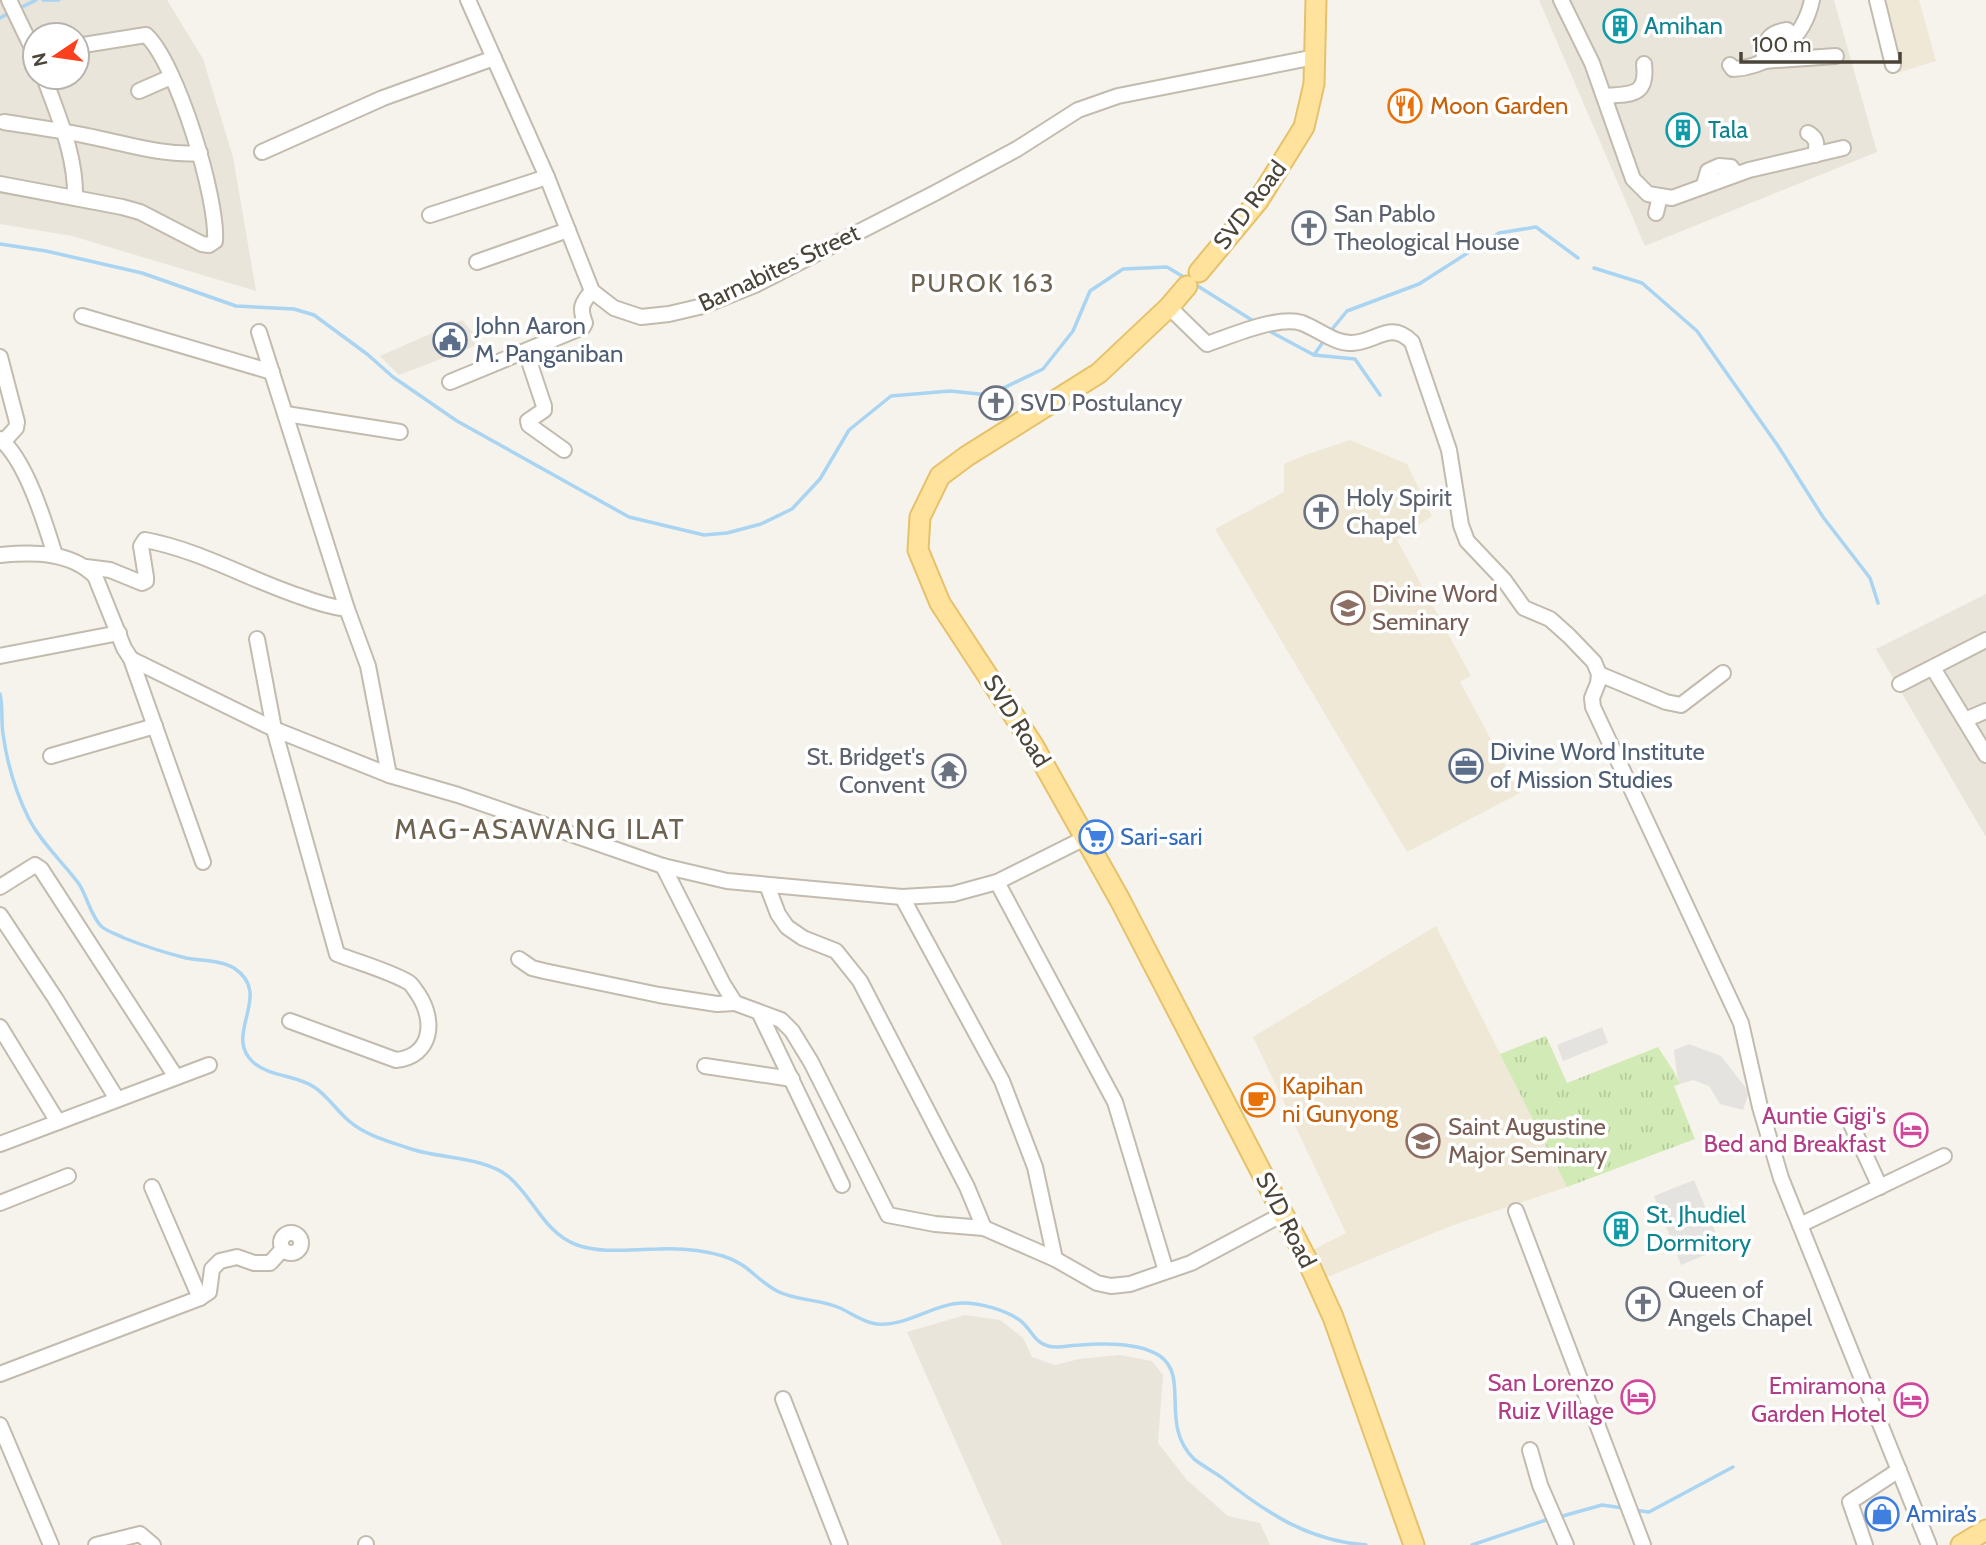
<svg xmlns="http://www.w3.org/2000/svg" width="1986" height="1545" font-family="Cabin,sans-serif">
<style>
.residential{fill:#eae5da;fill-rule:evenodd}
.education{fill:#efe8d6}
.park{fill:url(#park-tufts)}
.parking{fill:#e5e3e0}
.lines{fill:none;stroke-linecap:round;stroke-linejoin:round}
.stream{stroke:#a9d4f2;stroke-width:3.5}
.minor-casing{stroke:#c2bbae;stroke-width:18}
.major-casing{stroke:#e6c16a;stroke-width:23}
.minor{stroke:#fff;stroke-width:14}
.major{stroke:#ffe39c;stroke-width:19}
.labels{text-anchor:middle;stroke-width:7;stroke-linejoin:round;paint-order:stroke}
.culture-label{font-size:24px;fill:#0d838f;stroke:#fff;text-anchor:start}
.food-label{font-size:24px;fill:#c56008;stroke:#fff;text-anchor:start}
.street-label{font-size:24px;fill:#4b4439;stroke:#fff}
.worship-label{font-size:24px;fill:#5b616d;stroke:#fff;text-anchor:start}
.service-label{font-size:24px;fill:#4e5e75;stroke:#fff;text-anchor:start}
.education-label{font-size:24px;fill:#785e54;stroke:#fff;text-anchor:start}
.shop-label{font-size:24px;fill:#366cbe;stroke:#fff;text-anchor:start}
.hotel-label{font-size:24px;fill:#b23c85;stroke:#fff;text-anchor:end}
.neighbourhood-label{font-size:26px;letter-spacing:2px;fill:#6e6250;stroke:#fff}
.quarter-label{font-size:28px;letter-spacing:2px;fill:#6e6250;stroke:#fff}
</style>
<defs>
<pattern id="park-tufts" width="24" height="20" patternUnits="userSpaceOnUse" patternTransform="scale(1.75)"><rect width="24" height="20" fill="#d2eab5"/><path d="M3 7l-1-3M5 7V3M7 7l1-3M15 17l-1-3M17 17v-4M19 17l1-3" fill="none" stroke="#b6ca9c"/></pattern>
</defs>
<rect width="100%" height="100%" fill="#f6f3ec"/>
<!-- residential -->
<g class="residential">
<path d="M0 0H167L203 59 233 157 256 291 72 236 0 224ZM35 35H77V77H35Z"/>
<polygon points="1539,0 1834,0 1877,152 1645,246"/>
<polygon points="462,320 482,343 399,375 380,356"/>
<polygon points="1986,594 1986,837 1876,649"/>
<polygon points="965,1315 1000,1320 1023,1338 1032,1357 1055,1365 1079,1359 1120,1355 1152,1361 1163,1375 1158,1443 1187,1480 1228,1516 1260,1523 1270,1545 1002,1545 907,1332"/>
</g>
<!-- education -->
<g class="education">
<polygon points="1878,0 1919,0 1936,61 1897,73"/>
<polygon points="1350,440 1407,464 1432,516 1397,540 1471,676 1460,682 1520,793 1407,852 1215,529 1284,492 1284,464 1305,455"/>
<polygon points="1436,926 1567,1187 1451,1226 1325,1278 1311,1251 1346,1233 1253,1037"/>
</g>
<!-- park -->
<path class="park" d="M1546 1036 1567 1083 1658 1047C1665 1059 1675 1071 1680 1084L1674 1086 1695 1139 1567 1187 1500 1054Z"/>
<!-- parking -->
<g class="parking">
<polygon points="1602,1027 1608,1043 1563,1061 1557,1045"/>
<polygon points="1689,1044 1721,1056 1749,1092 1743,1110 1720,1104 1709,1086 1693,1080 1680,1084 1677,1075 1674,1050"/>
<polygon points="1694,1180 1722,1248 1681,1265 1654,1196"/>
</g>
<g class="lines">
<!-- stream -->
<g class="stream">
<polyline points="43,0 59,0"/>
<polyline points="16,10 36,0"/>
<polyline points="0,18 9,13"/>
<polyline points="0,244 46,251 142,273 236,306 294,309 314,315 367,354 393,377 457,421 629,517 704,535 727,533 761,524 792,509 820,479 849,430 891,396 950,391 989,395 1043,369 1073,331 1090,291 1123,269 1167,267 1187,279"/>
<polyline points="1594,268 1642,283 1697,331 1778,446 1823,517 1870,578 1878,603"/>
<polyline points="1193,283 1255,322"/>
<polyline points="1333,328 1347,311 1419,284 1499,233 1536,227 1578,258"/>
<polyline points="1271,332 1314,355 1355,359 1380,395"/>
<polyline points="1314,355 1323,342"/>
<path d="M0 694C3 706 1 721 3 734 7 763 16 793 29 819 42 844 63 862 79 884 87 896 91 917 102 927 107 931 118 935 124 938 144 946 166 953 186 958 201 961 221 960 234 968 275 995 221 1035 254 1063 271 1077 296 1075 314 1087 327 1095 337 1111 349 1121 365 1135 388 1141 408 1148 438 1159 484 1156 509 1177 534 1198 544 1233 577 1245 603 1254 632 1249 658 1249 680 1248 702 1250 723 1256 749 1264 756 1280 777 1291 796 1301 820 1299 840 1308 851 1313 864 1323 877 1324 907 1327 934 1303 964 1303 980 1303 1005 1310 1018 1319 1030 1326 1034 1343 1048 1346 1058 1349 1070 1345 1080 1345 1104 1343 1139 1342 1160 1356 1190 1377 1159 1425 1194 1459 1203 1466 1212 1471 1221 1477 1265 1512 1308 1541 1366 1545"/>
<polyline points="1634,1510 1649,1512 1733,1467"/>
<polyline points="1559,1517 1602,1505 1623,1508"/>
<polyline points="1472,1545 1552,1518"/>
</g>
<defs>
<g id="minor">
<polyline points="9,0 35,54"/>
<polyline points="468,0 547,177 592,291 614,308 641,317 669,314 703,306 755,285 935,193 1017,149 1078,110 1118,96 1315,57"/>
<polyline points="1561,0 1592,63 1633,179 1648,194 1672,198 1749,170 1843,148"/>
<polyline points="1877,0 1893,65"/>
<path d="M1795 37 1787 30C1766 33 1766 41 1763 61L1836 56"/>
<path d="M1730 65 1733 69C1772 67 1804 38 1812 0"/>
<path d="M44 77C58 116 76 155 75 197"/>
<polyline points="139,91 171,77"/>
<path d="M1604 96C1630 94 1648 97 1644 64"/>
<path d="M4 122C35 127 66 131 97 138 131 145 165 156 200 153"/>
<path d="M1808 133C1818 138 1817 146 1815 155"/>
<polyline points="262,152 383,98 494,58"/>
<path d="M0 184 122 207 140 212 202 244 209 245 215 241C218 199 177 63 146 35L77 46"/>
<polyline points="1704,185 1708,171 1719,166 1731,167 1736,174"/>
<polyline points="1656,213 1660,196"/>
<polyline points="430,215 547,177"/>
<polyline points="477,262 568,230"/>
<path d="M1169 307 1207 344C1231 336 1278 315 1302 323 1318 329 1335 344 1352 343 1377 342 1390 320 1412 342L1449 450 1461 525 1467 541 1504 580 1524 608 1550 619 1569 636 1594 662 1599 674 1598 683 1592 698 1593 707 1741 1023 1760 1107 1781 1178 1929 1545"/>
<polyline points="82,316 272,372"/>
<polyline points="259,332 347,609 368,666 389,775"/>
<polyline points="526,352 544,406 544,410 528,421 529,425 564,450"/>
<polyline points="0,357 17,422 16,428 4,441"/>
<path d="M450 382 583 327 585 323C579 307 582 303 592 291"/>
<polyline points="286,414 400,432"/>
<path d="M0 439C26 460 45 523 55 555"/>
<path d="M0 555C33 552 70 551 95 576L124 648 131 659 203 862"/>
<path d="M86 567 110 570 142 583 146 581V577L141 546 145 540C199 550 248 579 299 596 315 602 330 607 347 609"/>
<path d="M257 639 274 729 337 954C357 962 389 971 408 982 412 984 415 990 418 994 436 1021 432 1056 396 1060L290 1021"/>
<polyline points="0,656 119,633"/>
<polyline points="131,659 274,729 389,775 458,795 663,866 727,881 902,897 953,894 997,882 1085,838"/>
<polyline points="1933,668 1986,755"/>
<polyline points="1599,674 1666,702 1681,705 1723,673"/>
<polyline points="1900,684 1986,640"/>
<polyline points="1965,720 1986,711"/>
<polyline points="51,756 155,726"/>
<polyline points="663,866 723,984 735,1003 781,1020 792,1031 811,1062 888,1215 935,1224 984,1228 1055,1259 1097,1283 1111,1286 1130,1284 1191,1263 1283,1214"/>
<polyline points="997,882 1115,1102 1166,1271"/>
<polyline points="767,885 778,914 787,927 803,938 836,951 860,981 967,1187 984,1228"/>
<polyline points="0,887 35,865 41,869 176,1077"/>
<polyline points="902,897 1002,1081 1035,1167 1055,1259"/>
<polyline points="0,915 55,998 117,1099"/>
<polyline points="519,959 532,968 544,971 659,995 717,1004 735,1003"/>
<polyline points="760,1014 842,1185"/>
<polyline points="0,1027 58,1122"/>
<polyline points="705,1066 792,1079"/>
<polyline points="1846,1113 1880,1187"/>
<polyline points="0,1144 209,1065"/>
<polyline points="0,1203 68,1176"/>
<polyline points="1516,1211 1643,1545"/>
<polyline points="1800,1225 1944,1156"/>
<circle cx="291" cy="1243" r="10"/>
<polyline points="200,1298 209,1292 212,1269 220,1261 237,1257 254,1263 270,1263 282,1250"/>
<polyline points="0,1374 200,1298 152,1187"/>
<polyline points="783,1399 840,1545"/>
<polyline points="0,1425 51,1545"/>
<polyline points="1530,1450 1540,1485 1566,1545"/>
<polyline points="366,1544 366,1545"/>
<polyline points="96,1545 140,1534 153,1545"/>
<polyline points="1865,1545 1850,1502 1899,1470"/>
</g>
<g id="major">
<polyline points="1199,272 1258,201 1304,127 1314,84 1316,0"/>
<polyline points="1187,286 1169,307 1099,373 967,456 940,476 920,517 918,550 940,603 1033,745 1120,900 1309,1264 1333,1317 1414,1545"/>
<polyline points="1961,1545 1986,1530"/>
</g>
</defs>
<!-- minor casing -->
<use href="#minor" class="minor-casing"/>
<!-- major casing -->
<use href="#major" class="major-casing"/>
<!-- minor -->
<use href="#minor" class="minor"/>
<!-- major -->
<use href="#major" class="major"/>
</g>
<!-- icons -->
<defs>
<symbol id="building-ring" viewBox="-11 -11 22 22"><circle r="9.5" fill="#fff" stroke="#0f9aa8" stroke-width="1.5"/><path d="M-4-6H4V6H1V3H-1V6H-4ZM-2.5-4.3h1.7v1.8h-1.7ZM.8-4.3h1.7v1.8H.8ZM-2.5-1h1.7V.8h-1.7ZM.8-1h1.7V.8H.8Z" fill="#0f9aa8"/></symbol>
<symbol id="restaurant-ring" viewBox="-11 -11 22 22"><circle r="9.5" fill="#fff" stroke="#e8710a" stroke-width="1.5"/><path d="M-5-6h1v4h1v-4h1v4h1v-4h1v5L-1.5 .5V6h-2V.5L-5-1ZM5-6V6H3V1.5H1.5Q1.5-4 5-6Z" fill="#e8710a"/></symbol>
<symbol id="church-ring" viewBox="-11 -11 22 22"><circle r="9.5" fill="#fff" stroke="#6b7280" stroke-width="1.5"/><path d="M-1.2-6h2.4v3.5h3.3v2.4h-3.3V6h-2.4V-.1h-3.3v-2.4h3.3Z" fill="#6b7280"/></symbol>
<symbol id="civic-ring" viewBox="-11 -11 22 22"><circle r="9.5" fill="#fff" stroke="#5c6f8a" stroke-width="1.5"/><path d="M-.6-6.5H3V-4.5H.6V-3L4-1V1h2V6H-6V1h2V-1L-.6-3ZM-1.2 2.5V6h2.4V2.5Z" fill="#5c6f8a"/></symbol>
<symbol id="university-ring" viewBox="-11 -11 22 22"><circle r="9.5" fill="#fff" stroke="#8d6e63" stroke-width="1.5"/><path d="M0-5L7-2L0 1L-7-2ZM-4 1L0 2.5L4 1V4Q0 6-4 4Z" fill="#8d6e63"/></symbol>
<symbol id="office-ring" viewBox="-11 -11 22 22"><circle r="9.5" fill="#fff" stroke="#5c6f8a" stroke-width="1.5"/><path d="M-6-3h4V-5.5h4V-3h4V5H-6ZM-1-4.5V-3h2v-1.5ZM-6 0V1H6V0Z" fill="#5c6f8a"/></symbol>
<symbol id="temple-ring" viewBox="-11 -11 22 22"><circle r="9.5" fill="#fff" stroke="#6b7280" stroke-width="1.5"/><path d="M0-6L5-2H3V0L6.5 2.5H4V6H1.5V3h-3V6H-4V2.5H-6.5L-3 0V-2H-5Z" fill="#6b7280"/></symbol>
<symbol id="supermarket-ring" viewBox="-11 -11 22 22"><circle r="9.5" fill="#fff" stroke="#3f7fe0" stroke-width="1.5"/><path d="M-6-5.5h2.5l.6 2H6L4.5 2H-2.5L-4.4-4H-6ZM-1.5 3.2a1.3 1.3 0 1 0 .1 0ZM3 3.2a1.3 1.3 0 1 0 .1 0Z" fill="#3f7fe0"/></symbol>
<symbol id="cafe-ring" viewBox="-11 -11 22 22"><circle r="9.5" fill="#fff" stroke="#e8710a" stroke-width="1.5"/><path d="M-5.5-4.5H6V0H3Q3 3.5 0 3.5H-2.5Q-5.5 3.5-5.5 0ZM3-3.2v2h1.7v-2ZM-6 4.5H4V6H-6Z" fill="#e8710a"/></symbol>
<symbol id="hotel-ring" viewBox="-11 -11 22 22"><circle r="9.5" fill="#fff" stroke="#d1479c" stroke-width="1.5"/><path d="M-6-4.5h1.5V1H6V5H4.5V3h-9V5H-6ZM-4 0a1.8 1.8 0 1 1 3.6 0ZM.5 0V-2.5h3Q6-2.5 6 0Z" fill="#d1479c"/></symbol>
<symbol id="shop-ring" viewBox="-11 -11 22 22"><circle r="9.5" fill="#fff" stroke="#3f7fe0" stroke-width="1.5"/><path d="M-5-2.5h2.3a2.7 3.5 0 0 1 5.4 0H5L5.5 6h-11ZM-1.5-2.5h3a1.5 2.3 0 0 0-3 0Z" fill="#3f7fe0"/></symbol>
</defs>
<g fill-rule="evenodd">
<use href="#building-ring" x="1601" y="7" width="38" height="38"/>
<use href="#restaurant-ring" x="1386" y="87" width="38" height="38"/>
<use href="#building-ring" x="1664" y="111" width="38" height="38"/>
<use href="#church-ring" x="1290" y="209" width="38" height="38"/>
<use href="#civic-ring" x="431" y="321" width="38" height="38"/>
<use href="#church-ring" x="977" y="384" width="38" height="38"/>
<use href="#church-ring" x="1302" y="493" width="38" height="38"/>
<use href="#university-ring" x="1329" y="589" width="38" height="38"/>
<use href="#office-ring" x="1447" y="747" width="38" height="38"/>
<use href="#temple-ring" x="930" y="752" width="38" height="38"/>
<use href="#supermarket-ring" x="1077" y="818" width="38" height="38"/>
<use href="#cafe-ring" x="1239" y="1081" width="38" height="38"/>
<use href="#hotel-ring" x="1892" y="1111" width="38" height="38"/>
<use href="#university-ring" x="1404" y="1122" width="38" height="38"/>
<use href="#building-ring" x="1602" y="1210" width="38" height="38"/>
<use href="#church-ring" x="1624" y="1285" width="38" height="38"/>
<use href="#hotel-ring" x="1619" y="1378" width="38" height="38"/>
<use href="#hotel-ring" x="1892" y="1381" width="38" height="38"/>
<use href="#shop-ring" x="1863" y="1495" width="38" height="38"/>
</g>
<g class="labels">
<!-- culture labels -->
<g class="culture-label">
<text x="1644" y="34">Amihan</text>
<text x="1708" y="138">Tala</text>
<text x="1646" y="1223">St. Jhudiel<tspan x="1646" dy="28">Dormitory</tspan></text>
</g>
<!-- food labels -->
<g class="food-label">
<text x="1430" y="114">Moon Garden</text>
<text x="1282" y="1094">Kapihan<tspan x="1282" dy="28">ni Gunyong</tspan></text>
</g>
<!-- street labels -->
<g class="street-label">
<text transform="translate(1250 205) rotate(-53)" y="8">SVD Road</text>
<text transform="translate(779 268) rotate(-25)" y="8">Barnabites Street</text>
<text transform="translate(1017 721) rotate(58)" y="8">SVD Road</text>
<text transform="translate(1286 1220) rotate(63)" y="8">SVD Road</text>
</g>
<!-- worship labels -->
<g class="worship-label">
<text x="1334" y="222">San Pablo<tspan x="1334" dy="28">Theological House</tspan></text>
<text x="1020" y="411">SVD Postulancy</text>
<text x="1346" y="506">Holy Spirit<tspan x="1346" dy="28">Chapel</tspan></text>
<text x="925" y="765" text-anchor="end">St. Bridget's<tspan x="925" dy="28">Convent</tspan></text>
<text x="1668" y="1298">Queen of<tspan x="1668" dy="28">Angels Chapel</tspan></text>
</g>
<!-- service labels -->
<g class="service-label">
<text x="475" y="334">John Aaron<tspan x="475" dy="28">M. Panganiban</tspan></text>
<text x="1490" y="760">Divine Word Institute<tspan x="1490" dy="28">of Mission Studies</tspan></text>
</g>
<!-- education labels -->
<g class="education-label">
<text x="1372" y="602">Divine Word<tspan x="1372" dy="28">Seminary</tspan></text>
<text x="1448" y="1135">Saint Augustine<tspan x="1448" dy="28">Major Seminary</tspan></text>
</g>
<!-- shop labels -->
<g class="shop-label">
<text x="1120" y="845">Sari-sari</text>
<text x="1906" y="1522">Amira’s</text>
</g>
<!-- hotel labels -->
<g class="hotel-label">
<text x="1886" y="1124">Auntie Gigi's<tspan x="1886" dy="28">Bed and Breakfast</tspan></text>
<text x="1614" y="1391">San Lorenzo<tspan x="1614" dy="28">Ruiz Village</tspan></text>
<text x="1886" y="1394">Emiramona<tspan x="1886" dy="28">Garden Hotel</tspan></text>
</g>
<!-- neighbourhood labels -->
<g class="neighbourhood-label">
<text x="983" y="292">PUROK 163</text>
</g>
<!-- quarter labels -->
<g class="quarter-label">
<text x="540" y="839">MAG-ASAWANG ILAT</text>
</g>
</g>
<!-- north arrow -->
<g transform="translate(56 56) rotate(257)"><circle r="33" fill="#ffffff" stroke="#b7b4b0" stroke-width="2"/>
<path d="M0-5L12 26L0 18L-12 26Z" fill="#fc3f1d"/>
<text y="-10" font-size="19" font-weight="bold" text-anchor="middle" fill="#4b4439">N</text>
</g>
<!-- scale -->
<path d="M1741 52v10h159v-10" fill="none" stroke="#4b4439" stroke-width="3.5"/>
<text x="1752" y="52" font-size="21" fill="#4b4439" stroke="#ffffff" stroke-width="5" paint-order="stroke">100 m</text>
</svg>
